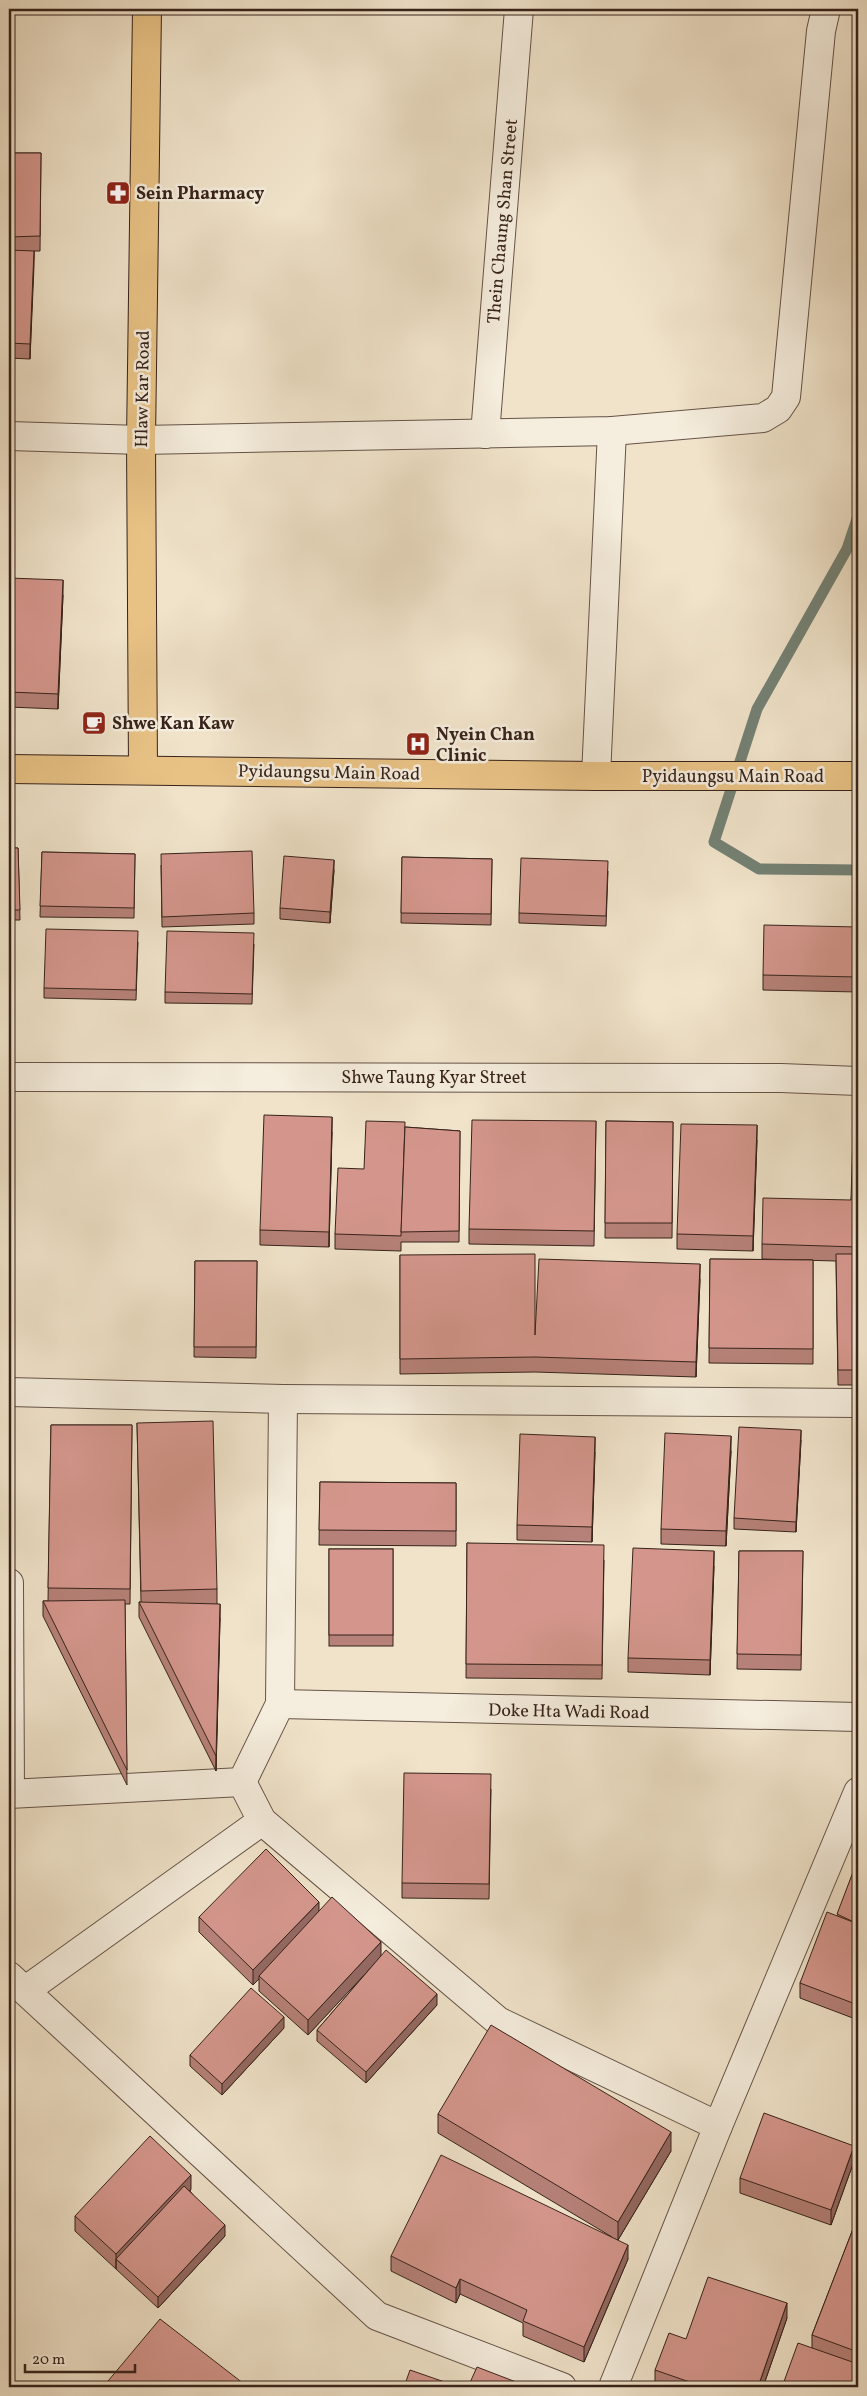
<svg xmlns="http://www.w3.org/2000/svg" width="867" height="2396" font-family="Vollkorn,serif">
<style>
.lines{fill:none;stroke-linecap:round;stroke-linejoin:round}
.stream{stroke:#738174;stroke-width:11}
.minor-casing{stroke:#655347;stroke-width:30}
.major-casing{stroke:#37231b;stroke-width:30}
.minor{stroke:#f5eddd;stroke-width:28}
.major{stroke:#e8c285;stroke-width:28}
.wall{fill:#b68178;stroke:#37231b}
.shaded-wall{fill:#946962;stroke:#37231b}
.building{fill:#d4968c;stroke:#37231b}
.labels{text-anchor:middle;stroke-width:5;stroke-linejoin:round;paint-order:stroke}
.poi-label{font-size:18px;font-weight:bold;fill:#37231b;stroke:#f5eddd;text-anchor:start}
.street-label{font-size:18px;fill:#37231b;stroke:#f5eddd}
</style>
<rect width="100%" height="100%" fill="#f0e3ca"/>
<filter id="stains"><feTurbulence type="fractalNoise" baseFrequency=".004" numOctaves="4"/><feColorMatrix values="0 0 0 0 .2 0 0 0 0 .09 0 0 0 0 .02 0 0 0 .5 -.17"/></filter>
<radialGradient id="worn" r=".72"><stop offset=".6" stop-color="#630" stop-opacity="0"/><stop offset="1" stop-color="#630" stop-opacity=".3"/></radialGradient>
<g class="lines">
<!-- stream -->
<polyline class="stream" points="858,516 847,549 757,709 714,842 759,869 858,870"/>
<defs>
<g id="minor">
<polyline points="485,434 519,9"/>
<polyline points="9,436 141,440 612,431 763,418 778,409 786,397 821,31 826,9"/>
<polyline points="596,776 612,431"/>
<polyline points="9,1077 781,1078 858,1081"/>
<polyline points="9,1392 283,1399 858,1403"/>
<polyline points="9,1583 10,1794"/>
<polyline points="280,1704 858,1717"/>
<polyline points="242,1782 280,1704 283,1399"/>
<polyline points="9,1794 242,1782 262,1821 498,2021 718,2126"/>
<polyline points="9,1976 377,2316 562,2387"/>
<polyline points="26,1990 262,1821"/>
<polyline points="613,2387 718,2126 858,1792"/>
</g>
<g id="major">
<polyline points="9,769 596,776 858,776"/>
<polyline points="143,770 141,440 147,9"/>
</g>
</defs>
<!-- minor casing -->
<use href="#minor" class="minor-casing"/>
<!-- major casing -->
<use href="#major" class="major-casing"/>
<!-- minor -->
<use href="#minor" class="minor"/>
<!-- major -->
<use href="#major" class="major"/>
</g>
<!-- wall -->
<g class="wall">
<polygon points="9,153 41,153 40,251 34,251 30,359 9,358"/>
<polygon points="9,578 63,595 58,709 9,707"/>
<polygon points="9,848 18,848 20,920 9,920"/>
<polygon points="42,852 135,854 134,918 40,917"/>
<polygon points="402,857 492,859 491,925 401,923"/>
<polygon points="161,865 254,913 254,924 162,927"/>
<polygon points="334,870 330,923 280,919 280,908"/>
<polygon points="608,871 606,926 519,923 519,913"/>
<polygon points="858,927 858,992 763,990 763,975"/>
<polygon points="9,930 14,941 12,998 9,998"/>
<polygon points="138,942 136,1000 44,998 44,988"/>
<polygon points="254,944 252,1004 165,1003 165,992"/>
<polygon points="596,1121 594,1246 469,1244 469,1229"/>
<polygon points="606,1121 673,1122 672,1238 605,1238"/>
<polygon points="405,1127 460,1131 459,1242 401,1242 401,1251 335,1249 335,1234 364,1169"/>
<polygon points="858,1131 858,1385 838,1385 836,1261 762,1259 762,1244 851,1200"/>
<polygon points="332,1132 329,1247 260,1245 260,1230"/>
<polygon points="757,1140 753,1251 677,1249 677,1234"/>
<polygon points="400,1255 535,1335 700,1279 696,1377 535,1372 400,1374"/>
<polygon points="710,1259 813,1260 813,1364 709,1363"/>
<polygon points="195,1261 257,1261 256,1358 194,1357"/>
<polygon points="137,1423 217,1589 217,1604 220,1619 216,1771 139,1617 139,1602 141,1602"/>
<polygon points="51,1425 132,1425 130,1604 125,1604 127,1785 43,1616 43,1601 48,1601"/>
<polygon points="801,1440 796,1532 734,1529 734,1518"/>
<polygon points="731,1451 726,1546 661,1544 661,1529"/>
<polygon points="595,1452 592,1542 517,1540 517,1525"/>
<polygon points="320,1482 456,1483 456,1546 319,1545"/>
<polygon points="467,1543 604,1560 602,1679 466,1678"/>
<rect x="329" y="1549" width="64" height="97"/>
<polygon points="739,1551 803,1551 801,1670 737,1669"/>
<polygon points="714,1566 710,1675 628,1672 628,1658"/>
<polygon points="491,1789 489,1899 402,1898 402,1883"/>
<polygon points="858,1859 858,2020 800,1998 800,1983 837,1916"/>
<polygon points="319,1911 381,1956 437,2005 366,2083 317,2041 317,2030 379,1958 308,2035 259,1991 259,1979 253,1985 199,1932 199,1917"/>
<polygon points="284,2028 222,2095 190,2066 190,2055"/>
<polygon points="438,2114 671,2151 618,2240 628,2259 584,2362 523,2336 523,2323 460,2294 456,2303 391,2271 391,2256 612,2237 438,2133"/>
<polygon points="854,2161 831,2225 740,2193 740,2178"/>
<polygon points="858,2187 858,2214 854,2213 854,2198"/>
<polygon points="191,2189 190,2191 225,2236 158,2308 75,2231 75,2216"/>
<polygon points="858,2216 858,2387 812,2348 812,2335"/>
<polygon points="787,2318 763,2387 661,2387 655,2385 655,2370"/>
</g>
<!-- shaded-wall -->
<g class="shaded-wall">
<polygon points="34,251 34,266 30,359 30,344"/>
<polygon points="63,580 63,595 58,709 58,694"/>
<polygon points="334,860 334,870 330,923 330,912"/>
<polygon points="332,1117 332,1132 329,1247 329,1232"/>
<polygon points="757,1125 757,1140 753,1251 753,1236"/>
<polygon points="700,1264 700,1279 696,1377 696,1362"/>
<polygon points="801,1430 801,1440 796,1532 796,1522"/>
<polygon points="731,1436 731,1451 726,1546 726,1531"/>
<polygon points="595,1437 595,1452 592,1542 592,1527"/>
<polygon points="714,1551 714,1566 710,1675 710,1660"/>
<polygon points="220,1604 220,1619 216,1771 216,1756"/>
<polygon points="319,1902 319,1917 259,1976 259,1979 253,1985 253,1970"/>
<polygon points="381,1942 381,1957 308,2035 308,2020"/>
<polygon points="437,1994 437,2005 366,2083 366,2072"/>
<polygon points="284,2017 284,2028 222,2095 222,2084"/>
<polygon points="671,2132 671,2151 618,2240 618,2222"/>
<polygon points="854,2146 854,2161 831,2225 831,2210"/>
<polygon points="191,2175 191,2189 121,2264 116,2259 116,2269 116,2254"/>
<polygon points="225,2225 225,2236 158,2308 158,2297"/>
<polygon points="628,2245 628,2259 584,2362 584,2347"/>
<polygon points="460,2279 460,2294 456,2303 456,2288"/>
<polygon points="787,2303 787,2318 763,2387 758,2387"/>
</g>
<!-- building -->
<g class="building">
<polygon points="9,153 41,153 40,236 9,237"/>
<polygon points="9,250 34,251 30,344 9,343"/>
<polygon points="9,578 63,580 58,694 9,692"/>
<polygon points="9,848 18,848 20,910 9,910"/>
<polygon points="252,851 254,913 162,917 161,854"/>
<polygon points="42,852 135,854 134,908 40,906"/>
<polygon points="284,856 334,860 330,912 280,908"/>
<polygon points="402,857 492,859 491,914 401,913"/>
<polygon points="521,858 608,861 606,916 519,913"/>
<polygon points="764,925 858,927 858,977 763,975"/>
<polygon points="46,929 138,931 136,990 44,988"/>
<polygon points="9,930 14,930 12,988 9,988"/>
<polygon points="167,931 254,933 252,994 165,992"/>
<polygon points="264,1115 332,1117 329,1232 260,1230"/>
<polygon points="472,1120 596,1121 594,1231 469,1229"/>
<polygon points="366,1121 405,1122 401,1236 335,1234 338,1168 364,1169"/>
<polygon points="606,1121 673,1122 672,1223 605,1223"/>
<polygon points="681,1124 757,1125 753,1236 677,1234"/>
<polygon points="405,1127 460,1131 459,1231 401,1232"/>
<polygon points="853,1131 858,1131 858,1247 762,1244 763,1198 851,1200"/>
<polygon points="535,1254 535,1335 539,1259 700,1264 696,1362 535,1357 400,1359 400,1255"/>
<polygon points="836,1254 858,1254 858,1370 838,1370"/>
<polygon points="710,1259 813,1260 813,1349 709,1348"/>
<polygon points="195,1261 257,1261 256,1347 194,1347"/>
<polygon points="213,1421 217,1589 141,1591 137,1423"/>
<polygon points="51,1425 132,1425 130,1589 48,1588"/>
<polygon points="739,1427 801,1430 796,1522 734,1518"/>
<polygon points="665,1433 731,1436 726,1531 661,1529"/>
<polygon points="520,1434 595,1437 592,1527 517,1525"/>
<polygon points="320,1482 456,1483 456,1531 319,1530"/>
<polygon points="467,1543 604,1545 602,1665 466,1664"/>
<polygon points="633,1548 714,1551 710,1660 628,1658"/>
<rect x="329" y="1549" width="64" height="86"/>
<polygon points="739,1551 803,1551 801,1655 737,1654"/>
<polygon points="125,1600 127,1770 43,1601"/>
<polygon points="139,1602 220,1604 216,1756"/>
<polygon points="404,1773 491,1774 489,1884 402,1883"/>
<polygon points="266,1849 319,1902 253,1970 199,1917"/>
<polygon points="858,1859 858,1924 837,1914"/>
<polygon points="332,1897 381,1942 308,2020 259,1976"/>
<polygon points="827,1912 858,1924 858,2005 800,1983"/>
<polygon points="386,1950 437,1994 366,2072 317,2030"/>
<polygon points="251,1988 284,2017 222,2084 190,2055"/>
<polygon points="491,2025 671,2132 618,2222 438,2114"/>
<polygon points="764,2113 854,2146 831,2210 740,2178"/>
<polygon points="150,2136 191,2175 116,2254 75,2216"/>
<polygon points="441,2155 628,2245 584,2347 523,2321 527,2310 460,2279 456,2288 391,2256"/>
<polygon points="184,2186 225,2225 158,2297 116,2259"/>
<polygon points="858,2187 858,2199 854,2198"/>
<polygon points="858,2216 858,2352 812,2335"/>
<polygon points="708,2277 787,2303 758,2387 704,2387 655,2370 669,2333 686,2339"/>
<polygon points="160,2319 248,2387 103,2387"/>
<polygon points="798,2343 858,2364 858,2387 782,2387"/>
<polygon points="477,2367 529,2387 468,2387"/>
<polygon points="410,2370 459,2387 404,2387"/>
</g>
<!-- icons -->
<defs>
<symbol id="pharmacy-square" viewBox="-11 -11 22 22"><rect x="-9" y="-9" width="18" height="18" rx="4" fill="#8f2418" stroke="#f5eddd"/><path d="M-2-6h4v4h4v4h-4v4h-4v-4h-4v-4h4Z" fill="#fff"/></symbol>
<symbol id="cafe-square" viewBox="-11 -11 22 22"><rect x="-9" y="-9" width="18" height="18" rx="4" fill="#8f2418" stroke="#f5eddd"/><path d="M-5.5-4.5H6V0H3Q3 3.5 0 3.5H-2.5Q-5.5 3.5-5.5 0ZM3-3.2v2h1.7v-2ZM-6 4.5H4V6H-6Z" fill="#fff"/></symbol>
<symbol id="hospital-square" viewBox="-11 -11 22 22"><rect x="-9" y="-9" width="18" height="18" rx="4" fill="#8f2418" stroke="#f5eddd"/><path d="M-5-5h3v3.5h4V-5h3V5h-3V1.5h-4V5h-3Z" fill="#fff"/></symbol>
</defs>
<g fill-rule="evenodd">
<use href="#pharmacy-square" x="104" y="179" width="28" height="28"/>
<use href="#cafe-square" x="80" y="709" width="28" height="28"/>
<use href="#hospital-square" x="404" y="730" width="28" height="28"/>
</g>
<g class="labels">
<!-- poi labels -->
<g class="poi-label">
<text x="136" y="199">Sein Pharmacy</text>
<text x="112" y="729">Shwe Kan Kaw</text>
<text x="436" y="740">Nyein Chan<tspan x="436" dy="21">Clinic</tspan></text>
</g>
<!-- street labels -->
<g class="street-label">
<text transform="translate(502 221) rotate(-85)" y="6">Thein Chaung Shan Street</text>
<text transform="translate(142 389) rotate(-89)" y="6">Hlaw Kar Road</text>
<text transform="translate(329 772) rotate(1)" y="6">Pyidaungsu Main Road</text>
<text x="733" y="782">Pyidaungsu Main Road</text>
<text x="434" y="1083">Shwe Taung Kyar Street</text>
<text transform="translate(569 1711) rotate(1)" y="6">Doke Hta Wadi Road</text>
</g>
</g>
<!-- margin -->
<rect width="867" height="2396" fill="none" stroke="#f0e3ca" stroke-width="30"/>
<rect x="10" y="10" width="847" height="2376" fill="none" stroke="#37231b" stroke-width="2.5"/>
<rect x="15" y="15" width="837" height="2366" fill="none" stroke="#37231b"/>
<!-- scale -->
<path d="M25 2364v8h110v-8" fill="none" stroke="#37231b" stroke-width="2.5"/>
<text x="32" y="2364" font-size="15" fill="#37231b" stroke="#f5eddd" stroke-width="4" paint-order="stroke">20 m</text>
<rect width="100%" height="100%" filter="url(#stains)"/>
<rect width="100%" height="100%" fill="url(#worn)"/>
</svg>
